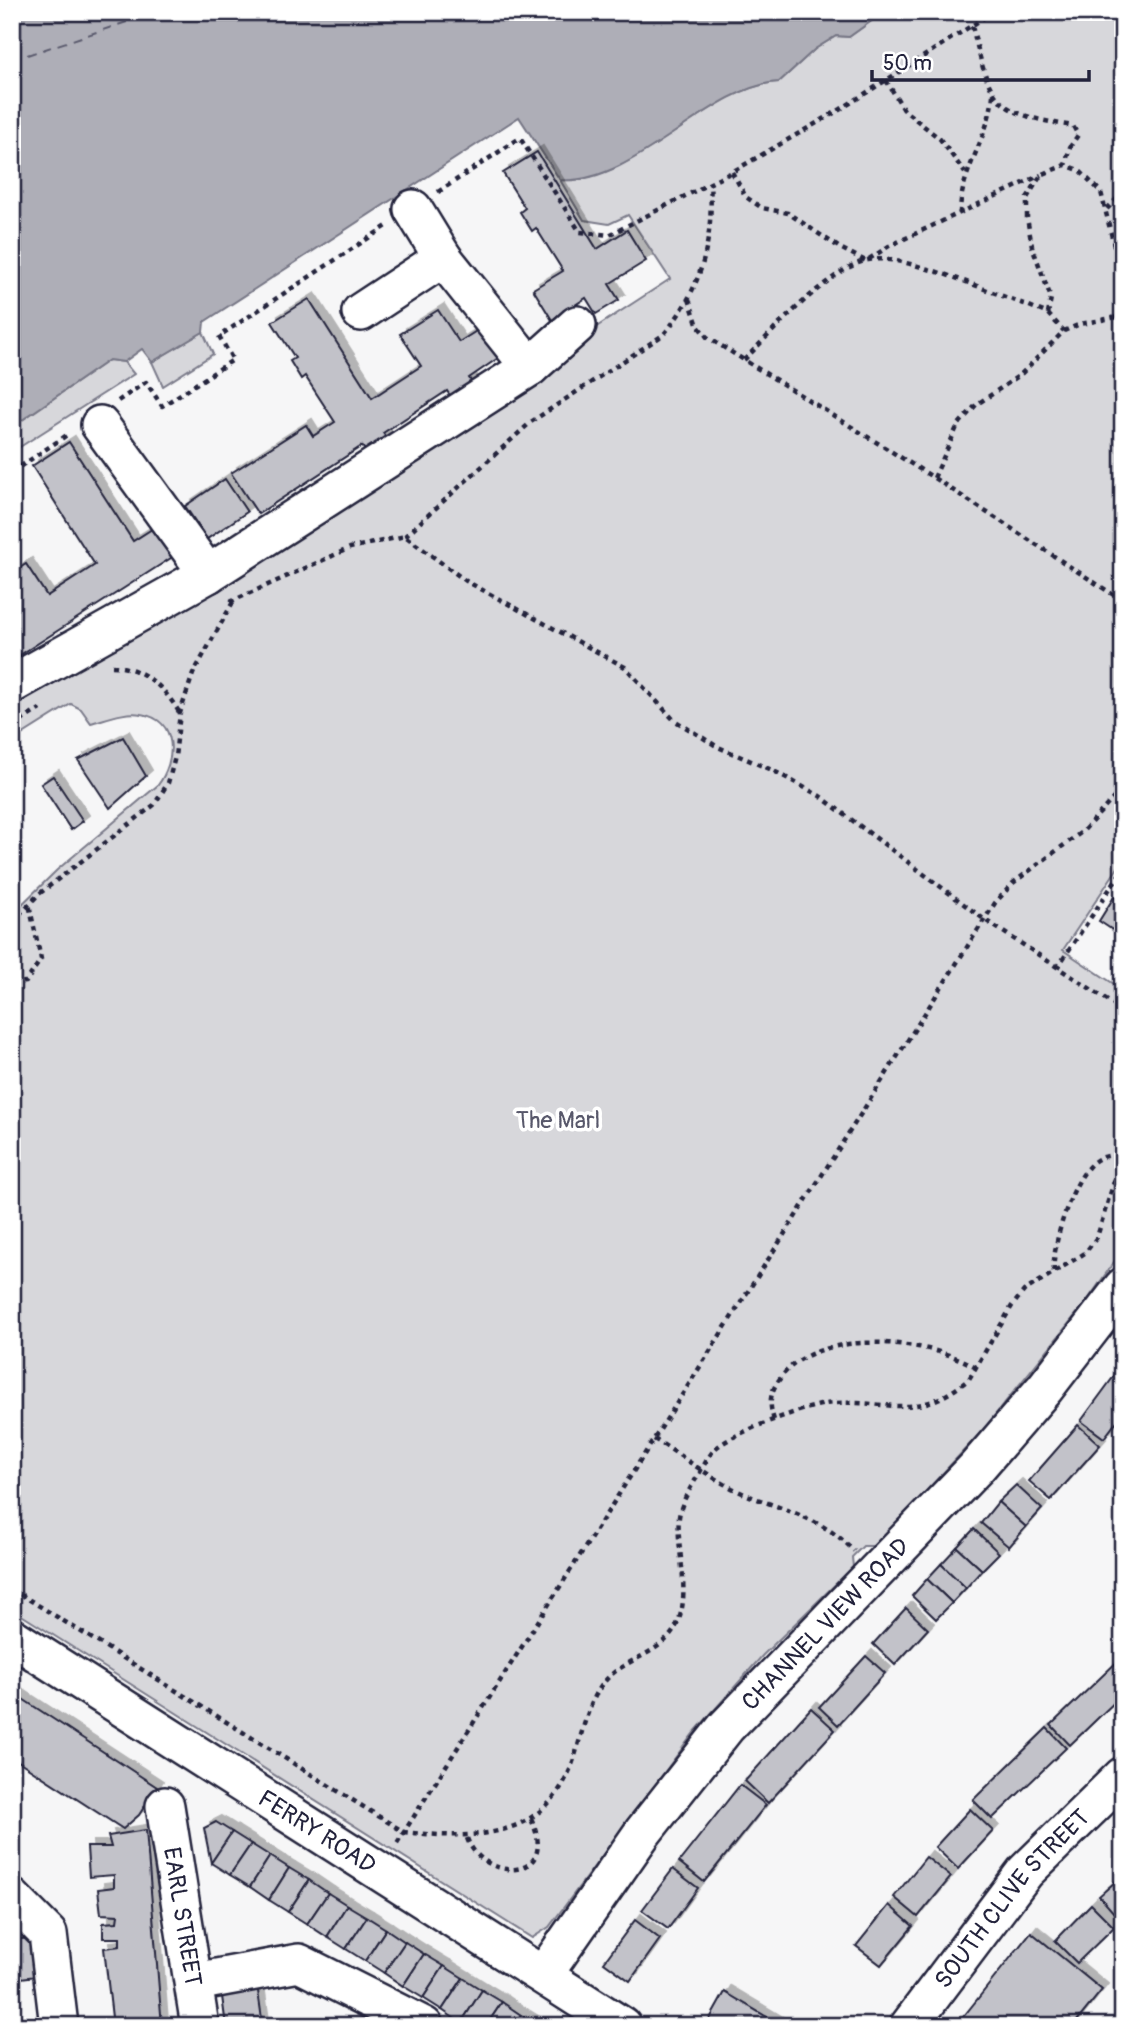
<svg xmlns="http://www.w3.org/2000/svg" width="1135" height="2038" font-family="Pangolin,sans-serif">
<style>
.green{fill:#d7d7db;stroke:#7c7c8b;stroke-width:2}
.water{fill:#aeaeb7;stroke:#767685;stroke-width:2}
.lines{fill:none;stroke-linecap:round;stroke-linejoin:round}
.ferry{stroke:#5a5a6d;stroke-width:2;stroke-dasharray:9 7;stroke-linecap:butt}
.building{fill:#c2c2c9;stroke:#22223b;stroke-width:2;filter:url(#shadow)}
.minor-casing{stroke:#22223b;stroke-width:42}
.path{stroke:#22223b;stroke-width:4.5;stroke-dasharray:5 5;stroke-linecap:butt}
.minor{stroke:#fff;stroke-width:37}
.labels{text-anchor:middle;stroke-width:7;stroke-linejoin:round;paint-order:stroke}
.park-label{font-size:24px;fill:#58586b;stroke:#fff}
.street-label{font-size:24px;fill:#22223b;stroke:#fff}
</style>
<defs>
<filter id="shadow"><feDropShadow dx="6" dy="-6" stdDeviation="0" flood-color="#0004"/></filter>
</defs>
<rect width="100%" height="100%" fill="#f6f6f7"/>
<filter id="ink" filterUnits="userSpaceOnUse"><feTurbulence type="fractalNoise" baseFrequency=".0143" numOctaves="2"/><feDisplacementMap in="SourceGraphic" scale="14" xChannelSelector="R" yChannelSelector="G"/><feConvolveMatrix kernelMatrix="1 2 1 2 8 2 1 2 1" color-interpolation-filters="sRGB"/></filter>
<g filter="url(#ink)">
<!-- green -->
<g class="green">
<path d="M884 12H1123V860L1063 950 1123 990V1249L1087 1301 982 1431 875 1546H863L852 1557 853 1567 763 1655 693 1734 549 1927 532 1938 12 1609V914L57 870 158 785C176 761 179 720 141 714 125 711 106 719 91 723L81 709 71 704 12 741V708L670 279 628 215 609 224 584 220 560 180C634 185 710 85 779 82L815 49 836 36 849 37Z"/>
<polygon points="203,332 213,354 163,386 152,362"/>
<polygon points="109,360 124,362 134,374 12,452 12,427"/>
</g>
<!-- water -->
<path class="water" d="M12 12H884L849 37 836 36 815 49 779 82C710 85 634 186 560 180L519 117 204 322 203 332 152 362 142 349 124 362 109 360 12 427Z"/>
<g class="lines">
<!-- ferry -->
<polyline class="ferry" points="12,60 157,12"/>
</g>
<!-- building -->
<g class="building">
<polygon points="537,152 597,249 627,230 646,261 609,284 619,300 596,314 586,298 552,320 533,289 563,271 536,228 532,231 520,212 525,208 503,173"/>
<polygon points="309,299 372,398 421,366 400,334 438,310 459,342 486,325 504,354 469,378 478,392 456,405 447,391 383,433 392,446 371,460 362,446 258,514 231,473 306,425 313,436 335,422 305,376 301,379 290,361 295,358 272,322"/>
<polygon points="69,442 133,541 166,520 185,549 12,660 12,573 26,564 47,596 95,565 32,466"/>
<polygon points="225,479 247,512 207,539 185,506"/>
<polygon points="123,737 146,776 110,808 78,760"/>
<polygon points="53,776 83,821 71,830 41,784"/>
<polygon points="1114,897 1123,903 1123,937 1099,921"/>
<polygon points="1123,1364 1123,1413 1104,1438 1081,1421"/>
<polygon points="1078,1425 1100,1445 1051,1500 1029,1481"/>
<polygon points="1016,1485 1042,1509 1026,1527 998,1502"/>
<polygon points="998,1502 1026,1527 1009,1547 981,1523"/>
<polygon points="974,1529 999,1553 982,1570 957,1547"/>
<polygon points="957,1547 982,1570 966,1588 941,1564"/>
<polygon points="941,1564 966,1588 952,1603 927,1579"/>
<polygon points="927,1579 952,1603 936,1619 912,1596"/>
<polygon points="906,1608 928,1629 895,1665 873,1644"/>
<polygon points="866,1656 885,1673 838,1725 819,1707"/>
<polygon points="1123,1656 1123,1694 1070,1745 1051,1725"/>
<polygon points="12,1692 157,1787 139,1815 123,1829 12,1757"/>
<polygon points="811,1708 835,1730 768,1803 745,1781"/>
<polygon points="1047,1728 1066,1748 992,1819 973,1800"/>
<polygon points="740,1785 766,1805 704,1882 679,1862"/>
<polygon points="970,1809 993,1831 958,1869 935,1847"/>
<polygon points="216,1822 232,1832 211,1863 204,1828"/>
<polygon points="146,1830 162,2026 113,2026 104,1948 120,1946 120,1938 103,1938 103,1923 117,1922 118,1915 101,1914 98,1889 114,1887 114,1875 89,1877 87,1847 111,1847 108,1836"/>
<polygon points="232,1832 251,1844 230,1875 211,1863"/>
<polygon points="251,1844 270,1856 250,1887 230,1875"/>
<polygon points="270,1856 289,1868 269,1900 250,1887"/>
<polygon points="926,1857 951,1877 918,1917 894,1897"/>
<polygon points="289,1868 309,1880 288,1912 269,1900"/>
<polygon points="673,1869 698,1888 668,1929 642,1910"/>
<polygon points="1123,1875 1123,1921 1122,1922 1099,1896"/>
<polygon points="309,1880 328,1893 307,1924 288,1912"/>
<polygon points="328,1893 347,1905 327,1937 307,1924"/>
<polygon points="1091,1904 1114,1927 1077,1963 1055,1941"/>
<polygon points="347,1905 367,1917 346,1949 327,1937"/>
<polygon points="889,1905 913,1926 881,1965 856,1946"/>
<polygon points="367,1917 386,1929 365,1961 346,1949"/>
<polygon points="635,1920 660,1939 630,1981 604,1962"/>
<polygon points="386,1929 405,1942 384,1973 365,1961"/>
<polygon points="1031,1932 1102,1990 1073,2026 956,2026"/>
<polygon points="41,1937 45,1975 12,1979 12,1940"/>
<polygon points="405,1942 424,1954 403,1986 384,1973"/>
<polygon points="424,1954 444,1966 423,1998 403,1986"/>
<polygon points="444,1966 463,1978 442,2010 423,1998"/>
<polygon points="463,1978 482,1990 461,2023 442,2010"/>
<polygon points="257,1984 263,2026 226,2026 221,1989"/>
<polygon points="482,1990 502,2002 486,2026 466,2026 461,2023"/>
<polygon points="725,1992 782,2026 711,2026 707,2024"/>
<polygon points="502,2002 521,2015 514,2026 486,2026"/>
<polygon points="521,2015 539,2026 514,2026"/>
</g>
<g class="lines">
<defs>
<g id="minor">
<polyline points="413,209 443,258 530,367"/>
<polyline points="361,312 443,258"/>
<polyline points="100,425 208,574"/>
<polyline points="12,684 208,574 530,367 577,325"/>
<path id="s1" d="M12 1637 622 2026"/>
<path id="s2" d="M165 1806 200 2026"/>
<polyline points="12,1898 48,1934 59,2026"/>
<path id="s3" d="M544 1974 643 1832 726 1727 976 1468 1045 1388 1123 1287"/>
<polyline points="195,1982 299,1963 424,2026"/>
<path id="s4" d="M909 2026 1025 1872 1123 1776"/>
</g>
</defs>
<!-- minor casing -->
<use href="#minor" class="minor-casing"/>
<!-- path -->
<g class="path">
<path d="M972 26C991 101 990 113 1073 126L1078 135 1070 147 1065 165"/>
<polyline points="886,80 904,110 940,139 965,173"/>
<polyline points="732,172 746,197 762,208 788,213 840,248 866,261 889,246 1041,175"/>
<polyline points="438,192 520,138 580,232 609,235 732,172 841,109 993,12"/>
<polyline points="1107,209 1123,192"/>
<path d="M960 214C960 170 989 139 993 95"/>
<polyline points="689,299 698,326 707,337 934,478 1123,601"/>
<polyline points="1048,314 1051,298 1032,246 1027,218 1027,198 1041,175 1065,165 1079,170 1101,192 1123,283"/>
<path d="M744 360C772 332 830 268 868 260 904 253 989 292 1027 305L1048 314 1064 331"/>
<polyline points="118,401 146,382 162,406 233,360 219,336 387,226"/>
<polyline points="12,472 70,433"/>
<polyline points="934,478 958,425 976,405 1020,375 1064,331 1080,324 1123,316"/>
<path d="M405 536 531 422 663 335C701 291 714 241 710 183"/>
<polyline points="230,602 350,548 405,536 466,581 625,667 674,720 718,747 772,770 820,796 985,920 1123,1010"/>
<path d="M112 666C143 667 164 687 179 712"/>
<polyline points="12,727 40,709"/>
<polyline points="12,922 39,894 154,805 168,783 175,757 180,713 193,674 233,602"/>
<polyline points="1057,968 1123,869"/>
<polyline points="12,983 26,982 41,959 29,904"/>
<path d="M1054 1272C1051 1246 1073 1176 1095 1161 1102 1156 1112 1155 1121 1154"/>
<path d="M774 1420C768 1402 770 1391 782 1376 820 1327 928 1339 976 1367"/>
<path d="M654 1439C682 1456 709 1477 738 1491 778 1509 823 1517 854 1551"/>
<path d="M12 1589 404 1832C476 1840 547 1840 574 1759 582 1734 588 1701 605 1681 625 1657 666 1654 678 1622 691 1590 676 1551 679 1517 681 1502 691 1487 699 1474 704 1465 709 1455 716 1448 735 1432 810 1404 834 1403 891 1400 917 1422 969 1379L1012 1306 1024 1291 1085 1253 1097 1237 1123 1152"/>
<path d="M467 1838C482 1882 561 1883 531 1819"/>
<polyline points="397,1843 995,903 1013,883 1083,831 1123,788"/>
</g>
<!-- minor -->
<use href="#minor" class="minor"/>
</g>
</g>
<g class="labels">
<!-- park labels -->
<g class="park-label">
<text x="558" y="1128">The Marl</text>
</g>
<!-- street labels -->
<g class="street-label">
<text dy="8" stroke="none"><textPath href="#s3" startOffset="450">CHANNEL VIEW ROAD</textPath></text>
<text dy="8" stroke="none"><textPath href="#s1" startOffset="362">FERRY ROAD</textPath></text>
<text dy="8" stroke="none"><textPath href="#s4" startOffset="164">SOUTH CLIVE STREET</textPath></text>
<text dy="8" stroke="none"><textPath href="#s2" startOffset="112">EARL STREET</textPath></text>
</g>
</g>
<!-- margin -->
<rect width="1135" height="2038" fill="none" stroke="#fff" stroke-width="42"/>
<rect x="21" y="21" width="1093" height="1996" fill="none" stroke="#22223b" stroke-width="2.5" filter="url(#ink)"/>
<!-- scale -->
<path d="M872 70v10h217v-10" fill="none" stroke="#22223b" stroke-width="3.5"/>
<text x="883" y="70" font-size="21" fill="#22223b" stroke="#ffffff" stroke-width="5" paint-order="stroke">50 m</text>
</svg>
